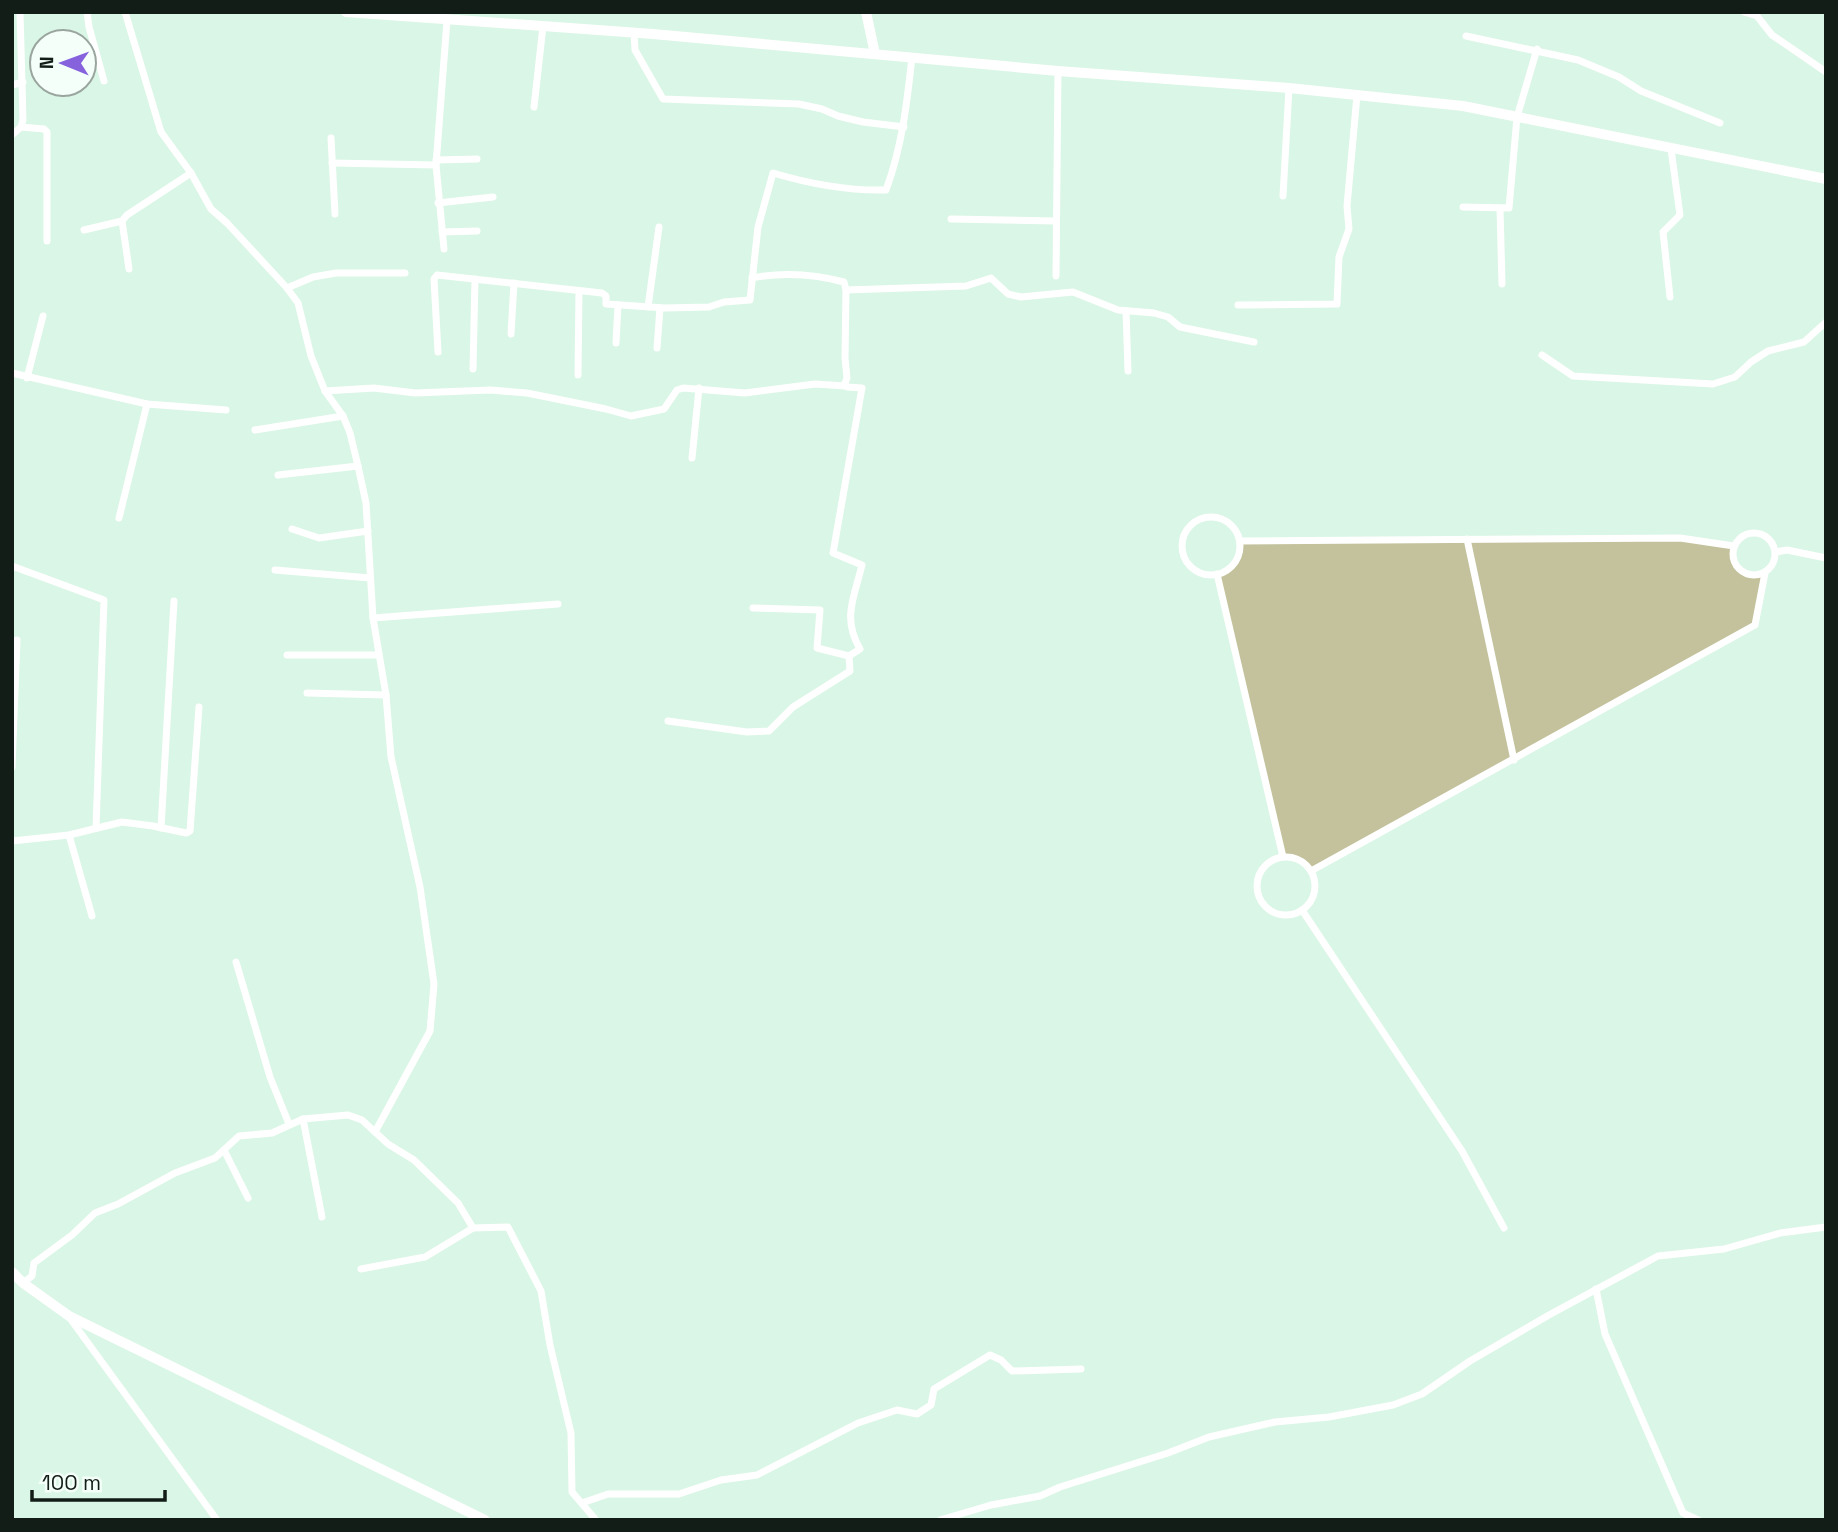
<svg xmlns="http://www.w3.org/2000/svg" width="1838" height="1532" font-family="'Space Grotesk',sans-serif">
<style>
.green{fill:#c3c29d}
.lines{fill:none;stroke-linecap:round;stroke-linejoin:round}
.street{stroke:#fff;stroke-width:7}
.secondary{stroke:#fff;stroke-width:10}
</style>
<rect width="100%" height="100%" fill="#daf6e6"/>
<!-- green -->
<path class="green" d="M1680 538 1734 546C1730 567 1745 579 1765 573L1755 625 1311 871C1303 862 1296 858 1283 857L1217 574C1233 567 1239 558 1240 541Z"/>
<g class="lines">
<!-- street -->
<g class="street">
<polyline points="87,12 89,27 104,81"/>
<polyline points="125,12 161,132 191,173 211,209 227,223 287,288 298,303 311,356 325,391 343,416 350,433 358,466 366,503 373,618 386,695 391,757 420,887 434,984 430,1031 375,1132"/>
<polyline points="1744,12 1757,16 1772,35 1826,72"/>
<polyline points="634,33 635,50 663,99 799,104 822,109 838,116 863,122 904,127"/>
<polyline points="1466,36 1578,60 1619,77 1641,91 1720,123"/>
<polyline points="12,85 23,82"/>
<polyline points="534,107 543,26"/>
<polyline points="21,127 44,129 47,132 47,241"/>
<polyline points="12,135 21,127 23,120 20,12"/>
<polyline points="331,138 335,214"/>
<polyline points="436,160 477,159"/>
<polyline points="332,163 436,165"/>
<polyline points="1283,196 1289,88"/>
<polyline points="438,203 493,197"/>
<polyline points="1463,207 1509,208 1517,117 1537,49"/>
<polyline points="1500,208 1502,284"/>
<polyline points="951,219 1056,221"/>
<polyline points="122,221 129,269"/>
<polyline points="84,230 122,221 127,215 191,173"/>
<polyline points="442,232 477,231"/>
<polyline points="444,249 436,165 447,20"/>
<polyline points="1056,276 1058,71"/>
<path d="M752 278C783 272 814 274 844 282L846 290 966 286 991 278 1008 294 1021 297 1073 292 1118 310 1154 313 1168 317 1180 327 1254 342"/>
<polyline points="287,288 313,277 336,273 405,273"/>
<polyline points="1670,297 1663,232 1680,215 1671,149"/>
<polyline points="1238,305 1337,304 1339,257 1349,229 1347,206 1357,95"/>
<polyline points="648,307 659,227"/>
<polyline points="1126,311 1128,371"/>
<polyline points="511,334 514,283"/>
<polyline points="616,343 618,305"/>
<polyline points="657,348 660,308"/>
<path d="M438 352 434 279 437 275 602 293 606 296V304L665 308 709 307 724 302 750 300 758 227 773 173C810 184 846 191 886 190 902 147 907 103 912 57"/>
<polyline points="1542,355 1573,376 1713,384 1735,377 1751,362 1768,351 1804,342 1826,322"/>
<polyline points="473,369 475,279"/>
<polyline points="12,373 147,404 226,410"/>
<polyline points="578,375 579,291"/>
<polyline points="27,378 43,316"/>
<polyline points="325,391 374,388 415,393 490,390 527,393 606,409 631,416 664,409 677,390 683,388 745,393 815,384 846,386"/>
<polyline points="255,430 343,416"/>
<polyline points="692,458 699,388"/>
<polyline points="278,475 358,466"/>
<circle cx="1211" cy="546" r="29"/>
<polyline points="119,518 147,404"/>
<polyline points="292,529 319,538 368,531"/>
<circle cx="1754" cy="554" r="21"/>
<polyline points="1467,539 1514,760"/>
<polyline points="1240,541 1680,538 1734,546"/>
<polyline points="1776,552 1787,550 1826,558"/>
<polyline points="12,566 104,600 96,828"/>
<polyline points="275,570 370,578"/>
<polyline points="1217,574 1283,857"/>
<polyline points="753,608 820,610 817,648 849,656"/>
<polyline points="373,618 558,604"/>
<polyline points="287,655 378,655"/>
<polyline points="307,693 386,695"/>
<path d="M668 721 747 732 769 731 793 707 850 671 849 656 860 649C842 618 854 598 862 565L833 553 862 388 847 387 845 383 847 378 845 358 846 290"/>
<polyline points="12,767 17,640"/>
<polyline points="161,828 174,601"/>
<polyline points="69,835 92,916"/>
<polyline points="12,841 69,835 122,822 153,826 186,833 190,831 199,707"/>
<circle cx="1286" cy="886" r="29"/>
<polyline points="1311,871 1755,625 1765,573"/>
<polyline points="1302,910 1462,1151 1504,1228"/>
<polyline points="236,962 270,1077 289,1124"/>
<polyline points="303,1119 322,1217"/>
<polyline points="224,1150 248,1198"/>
<polyline points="361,1269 425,1257 473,1228"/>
<polyline points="23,1283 32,1276 34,1263 72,1235 95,1213 118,1204 175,1173 215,1158 239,1136 272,1133 303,1119 348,1115 362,1120 388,1144 414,1160 458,1203 473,1228 508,1227 541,1291 550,1345 571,1433 572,1492 596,1520"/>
<polyline points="1596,1289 1605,1334 1683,1513 1698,1520"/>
<polyline points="69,1317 217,1520"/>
<polyline points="582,1503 608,1494 679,1494 721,1480 757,1475 858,1423 897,1410 917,1414 931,1405 934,1389 990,1355 1001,1360 1012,1371 1081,1369"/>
<polyline points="940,1520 991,1505 1040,1496 1060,1487 1168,1453 1209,1437 1275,1422 1329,1417 1393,1405 1422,1394 1470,1361 1549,1315 1658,1256 1724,1249 1780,1233 1826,1227"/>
</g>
<!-- secondary -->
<g class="secondary">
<polyline points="346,12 653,34 1058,71 1289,88 1463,106 1826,179"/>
<polyline points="866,12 875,54"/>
<polyline points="12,1272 23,1283 69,1316 485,1520"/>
</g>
</g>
<!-- border -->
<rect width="1838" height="1532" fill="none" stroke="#121d17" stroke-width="28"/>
<!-- north arrow -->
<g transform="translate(63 63) rotate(271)"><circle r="33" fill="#f3fff8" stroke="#99a59e" stroke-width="2"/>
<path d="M0-5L12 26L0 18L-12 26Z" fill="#8762dd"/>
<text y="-10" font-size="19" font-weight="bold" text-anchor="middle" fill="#121d17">N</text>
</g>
<!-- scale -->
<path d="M32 1490v10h133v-10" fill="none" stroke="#121d17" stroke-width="3.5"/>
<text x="42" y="1490" font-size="21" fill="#121d17" stroke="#f3fff8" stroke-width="5" paint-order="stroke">100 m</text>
</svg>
